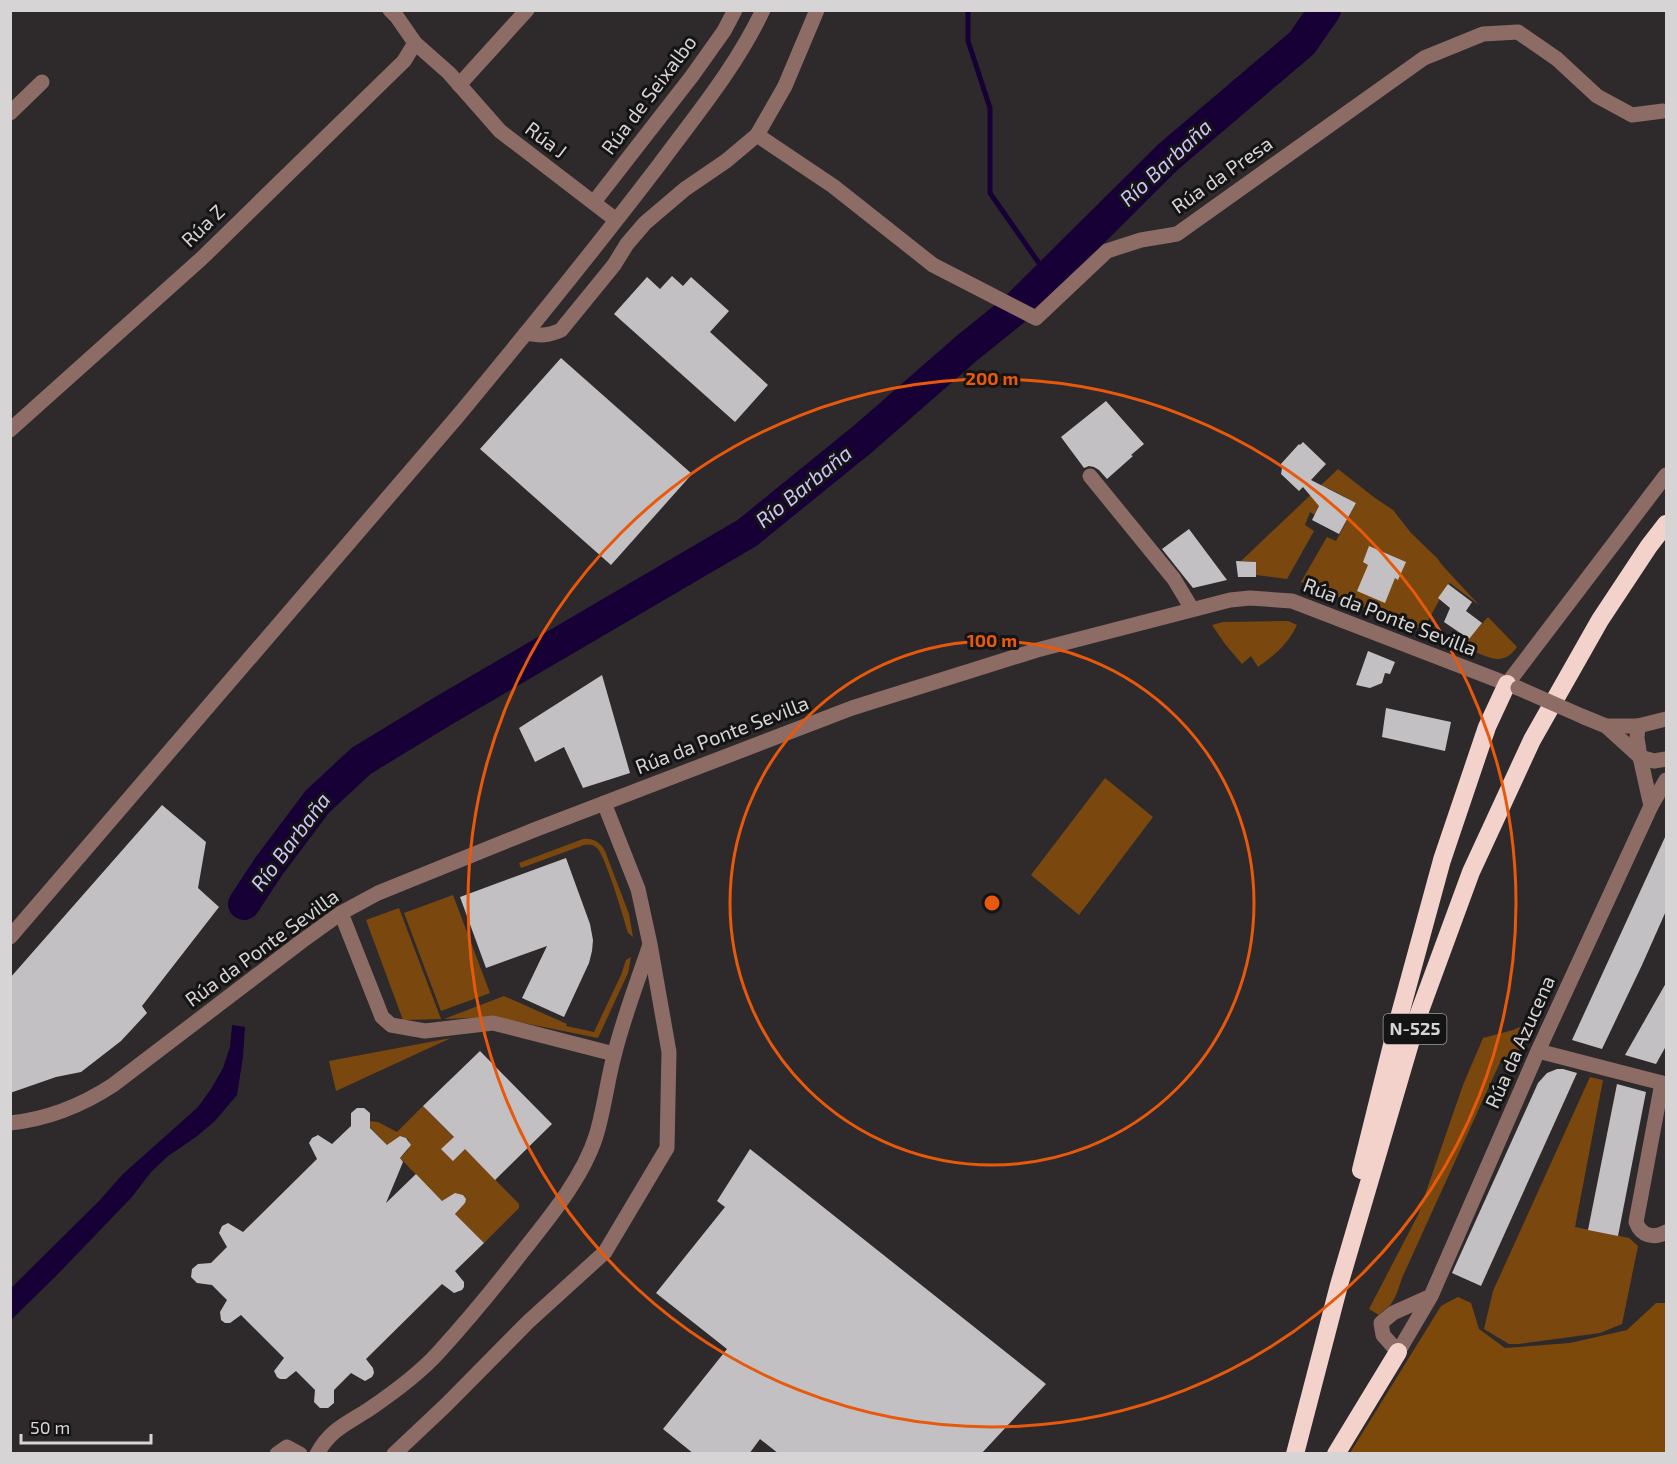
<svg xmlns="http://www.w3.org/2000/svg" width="1677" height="1464" font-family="'Exo 2',sans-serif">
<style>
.green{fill:#7a480e}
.forest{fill:#7c490b}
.water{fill:#160035}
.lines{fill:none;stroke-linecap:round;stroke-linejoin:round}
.stream{stroke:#160035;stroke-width:5}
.river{stroke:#160035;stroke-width:32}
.building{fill:#c3c0c3}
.minor{stroke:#8d6c65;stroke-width:15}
.highway{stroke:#f4d2cc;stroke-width:18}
.minor-bridge{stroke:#8d6c65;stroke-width:15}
.ring{fill:none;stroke:#e8590c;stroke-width:3}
.labels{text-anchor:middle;stroke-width:6;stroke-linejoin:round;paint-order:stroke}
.shield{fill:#151414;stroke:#9d9a9b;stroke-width:1.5}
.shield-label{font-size:18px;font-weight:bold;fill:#d7d4d5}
.street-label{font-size:20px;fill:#d7d4d5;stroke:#151414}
.water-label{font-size:21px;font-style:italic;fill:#cfc3fa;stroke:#151414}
.centre{fill:#e8590c;stroke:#151414;stroke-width:3}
.ring-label{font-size:18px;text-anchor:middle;font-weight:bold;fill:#e8590c;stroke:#151414;stroke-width:6;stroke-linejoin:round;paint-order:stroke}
</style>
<rect width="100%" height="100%" fill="#2e2a2b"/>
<!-- green -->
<g class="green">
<polygon points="1338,469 1375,498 1393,510 1411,533 1437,558 1442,565 1479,605 1450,583 1448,584 1423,630 1387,615 1389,612 1380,607 1373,611 1301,582 1327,537 1336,541 1356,503 1328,488 1315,515 1310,512 1305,525 1314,531 1287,579 1256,575 1256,562 1241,561"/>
<path d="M1488 617 1517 647C1501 670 1483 654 1462 646Z"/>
<path d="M1288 621 1297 625C1287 645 1276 654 1258 667L1251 656 1242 664 1225 644 1212 625 1223 622Z"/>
<polygon points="1105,778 1153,817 1079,915 1031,875"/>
<path d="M583 839C593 838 600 842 605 851L629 914 633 937 628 933C624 919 606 857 597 848 593 844 589 844 584 845L521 868 519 863Z"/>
<polygon points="453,895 490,993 441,1011 404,913"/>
<polygon points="399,908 441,1019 403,1020 366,920"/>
<polygon points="631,957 628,973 598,1038 495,1017 444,1019 504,996 567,1024 566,1026 594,1032 621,975 626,960"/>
<path d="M1533 1021 1514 1062 1502 1058 1402 1278C1399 1287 1396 1298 1390 1305 1386 1309 1383 1310 1379 1315L1369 1309 1418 1215 1463 1085 1483 1038 1513 1030Z"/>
<polygon points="451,1038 336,1091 329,1061"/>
<polygon points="1590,1077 1603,1080 1575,1227 1629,1238 1638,1246 1622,1324 1600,1333 1519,1344 1509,1344 1484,1329 1493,1291"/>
<path d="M423 1106 519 1204V1208L484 1243 455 1214 465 1203 463 1195 455 1193 443 1202 400 1158C406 1152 412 1148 408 1139L400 1136 388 1146 367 1124 369 1121 378 1122 397 1132Z"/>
</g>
<!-- forest -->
<polygon class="forest" points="1458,1297 1471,1303 1479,1329 1505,1348 1570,1343 1627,1330 1656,1303 1666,1303 1666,1453 1350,1453 1441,1306"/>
<!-- water -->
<polygon class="water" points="232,1025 245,1027 243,1057 237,1095 215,1121 196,1137 168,1156 151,1172 132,1197 56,1276 11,1320 11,1288 99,1201 123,1174 198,1107 211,1089 223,1068 230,1047"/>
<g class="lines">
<!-- stream -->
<polyline class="stream" points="968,10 968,41 990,108 990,193 1048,276"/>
<!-- river -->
<polyline class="river" points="244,904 269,866 317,802 361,761 443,711 747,533 864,438 967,348 1013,311 1168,157 1302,43 1325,10"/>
</g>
<!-- building -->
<g class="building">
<polygon points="672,276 683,286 691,277 729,311 710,332 768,385 735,422 614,314 647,277 660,289"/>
<polygon points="561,358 692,474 611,565 480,449"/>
<polygon points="1106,401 1144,444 1131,455 1133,456 1107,479 1099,470 1094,467 1089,466 1084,468 1061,437"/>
<polygon points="1303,442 1326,464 1311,480 1356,503 1339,534 1312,520 1319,506 1303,487 1299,491 1281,474 1282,468 1280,465 1299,444 1300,445"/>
<polygon points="1189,529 1227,580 1193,588 1162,549"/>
<polygon points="1369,546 1406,562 1398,580 1395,578 1385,603 1357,591 1368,565 1363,562"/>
<polygon points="1236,561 1256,562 1256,577 1238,577"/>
<polygon points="1448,584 1472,602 1466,611 1482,623 1469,639 1444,622 1450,608 1438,598"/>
<polygon points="1368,651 1395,662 1390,674 1385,673 1382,683 1370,688 1356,685"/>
<polygon points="602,675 630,773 583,788 564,747 535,762 519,728"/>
<polygon points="1386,708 1451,722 1445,751 1382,737"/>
<polygon points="162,805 206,842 198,888 219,907 142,1006 147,1013 121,1041 81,1072 56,1077 10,1093 10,978"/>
<polygon points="1666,835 1666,911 1642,965 1602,1049 1572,1040"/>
<polygon points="566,858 590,924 593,940 592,951 589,963 564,1017 522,998 547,946 486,968 460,897"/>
<polygon points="1666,983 1666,1046 1656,1064 1625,1055"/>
<polygon points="480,1051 552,1124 495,1180 465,1149 453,1161 441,1149 454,1137 423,1106"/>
<polygon points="1557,1069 1563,1069 1577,1073 1481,1286 1452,1273 1538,1083 1547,1073"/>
<polygon points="1617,1084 1646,1092 1618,1236 1588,1230"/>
<polygon points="357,1108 364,1108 370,1113 370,1128 387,1145 400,1136 406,1138 411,1145 400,1158 403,1162 386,1203 416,1174 442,1201 455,1193 463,1195 466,1199 465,1203 455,1214 484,1243 455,1271 464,1282 464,1287 462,1290 454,1293 442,1284 366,1359 373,1368 374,1373 372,1377 365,1381 351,1373 334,1390 334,1403 328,1408 320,1408 314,1402 315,1390 296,1371 286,1379 280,1379 277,1377 274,1371 284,1358 241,1315 230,1323 225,1323 221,1320 220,1312 227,1300 212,1285 197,1283 191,1277 192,1269 198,1264 211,1263 227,1247 219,1233 222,1226 228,1223 243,1232 317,1159 309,1143 312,1138 318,1135 332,1144 351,1126 351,1113"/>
<polygon points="750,1149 1046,1384 981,1454 779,1454 760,1439 749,1454 694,1454 663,1429 727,1349 656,1293 725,1207 717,1201"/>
</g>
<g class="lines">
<!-- minor -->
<g class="minor">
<polyline points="390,10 397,17 415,43 449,73 500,131 616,220"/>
<polyline points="459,85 527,10"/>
<polyline points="10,113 42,82"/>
<polyline points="757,135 833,186 933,265 1036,318 1107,251 1141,240 1177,234 1424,58 1483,34 1518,32 1557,59 1597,96 1632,115 1663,111"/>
<polyline points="594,202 692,76 724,31 735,10"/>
<path d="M526 333C540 336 548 336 561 330L614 265 627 244 645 223 685 189 726 161 757 135 785 86 817 10"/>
<polyline points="10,430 201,259 404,61 415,43"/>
<polyline points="1090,476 1174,579 1192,609"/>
<polyline points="1507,684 1666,475"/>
<polyline points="1584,717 1606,726 1638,726 1666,719"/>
<polyline points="1606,726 1640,757 1651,806"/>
<polyline points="1638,726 1637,738 1640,757 1654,761 1666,759"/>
<polyline points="341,913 382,1017 391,1025 425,1031 493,1023 614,1054"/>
<path d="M10 937 457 417C526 334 594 250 659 165 696 115 736 67 763 10"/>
<polyline points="1538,1051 1666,1084"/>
<path d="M1662 1083 1636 1222C1641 1236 1654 1239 1666 1232"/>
<path d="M10 1123C49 1119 81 1106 113 1085L302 941 341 913 378 893 534 830 852 708 1037 650 1230 600 1250 598 1292 601 1518 688"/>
<polyline points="1431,1296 1393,1313 1381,1323 1383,1335 1398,1352 1431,1296 1538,1051 1651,806 1666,780"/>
<polyline points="277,1454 287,1447 300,1454"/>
<path d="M317 1454C330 1430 346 1424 368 1410 393 1393 418 1375 438 1353 468 1320 496 1286 523 1251 550 1217 583 1177 596 1136 604 1110 607 1082 614 1056 623 1019 637 983 649 947"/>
<polyline points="394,1454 446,1405 528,1322 605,1252 667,1148 669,1052 650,944 638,889 604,803"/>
</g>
<!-- highway -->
<g class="highway">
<polyline points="1361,1170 1397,1025 1442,860 1487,727 1507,684"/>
<polyline points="1295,1454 1339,1285 1418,1016 1471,872 1532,740 1600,620 1649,546 1666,524"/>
<polyline points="1336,1454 1398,1352"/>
</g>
<!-- minor-bridge -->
<polyline class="minor-bridge" points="1518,688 1584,717"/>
</g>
<!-- distance rings -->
<g class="ring">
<circle cx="992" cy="903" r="262"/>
<circle cx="992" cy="903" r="524"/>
</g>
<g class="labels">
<!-- shield labels -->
<rect class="shield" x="1383.5" y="1014" width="63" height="30" rx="4.5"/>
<g class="shield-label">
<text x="1415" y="1035">N-525</text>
</g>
<!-- street labels -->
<g class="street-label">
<text transform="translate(649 95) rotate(-53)" y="7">Rúa de Seixalbo</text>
<text transform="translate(546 140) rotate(37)" y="7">Rúa J</text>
<text transform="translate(1222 175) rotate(-35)" y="7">Rúa da Presa</text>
<text transform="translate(203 226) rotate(-44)" y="7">Rúa Z</text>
<text transform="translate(1390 617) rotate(21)" y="7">Rúa da Ponte Sevilla</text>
<text transform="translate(722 735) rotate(-21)" y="7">Rúa da Ponte Sevilla</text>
<text transform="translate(262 948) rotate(-36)" y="7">Rúa da Ponte Sevilla</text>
<text transform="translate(1520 1042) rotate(-66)" y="7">Rúa da Azucena</text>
</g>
<!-- water labels -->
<g class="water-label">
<text transform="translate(1166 163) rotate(-43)" y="7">Río Barbaña</text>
<text transform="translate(804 487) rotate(-39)" y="7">Río Barbaña</text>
<text transform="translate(291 842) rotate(-53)" y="7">Río Barbaña</text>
</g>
</g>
<circle cx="992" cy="903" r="9" class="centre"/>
<g class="ring-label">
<text x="992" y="385">200 m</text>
<text x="992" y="647">100 m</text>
</g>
<!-- border -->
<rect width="1677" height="1464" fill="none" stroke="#d7d4d5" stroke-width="24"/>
<!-- scale -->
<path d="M21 1434v9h130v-9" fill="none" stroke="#d7d4d5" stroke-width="3"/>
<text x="30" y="1434" font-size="18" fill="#d7d4d5" stroke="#151414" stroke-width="4.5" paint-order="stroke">50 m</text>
</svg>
